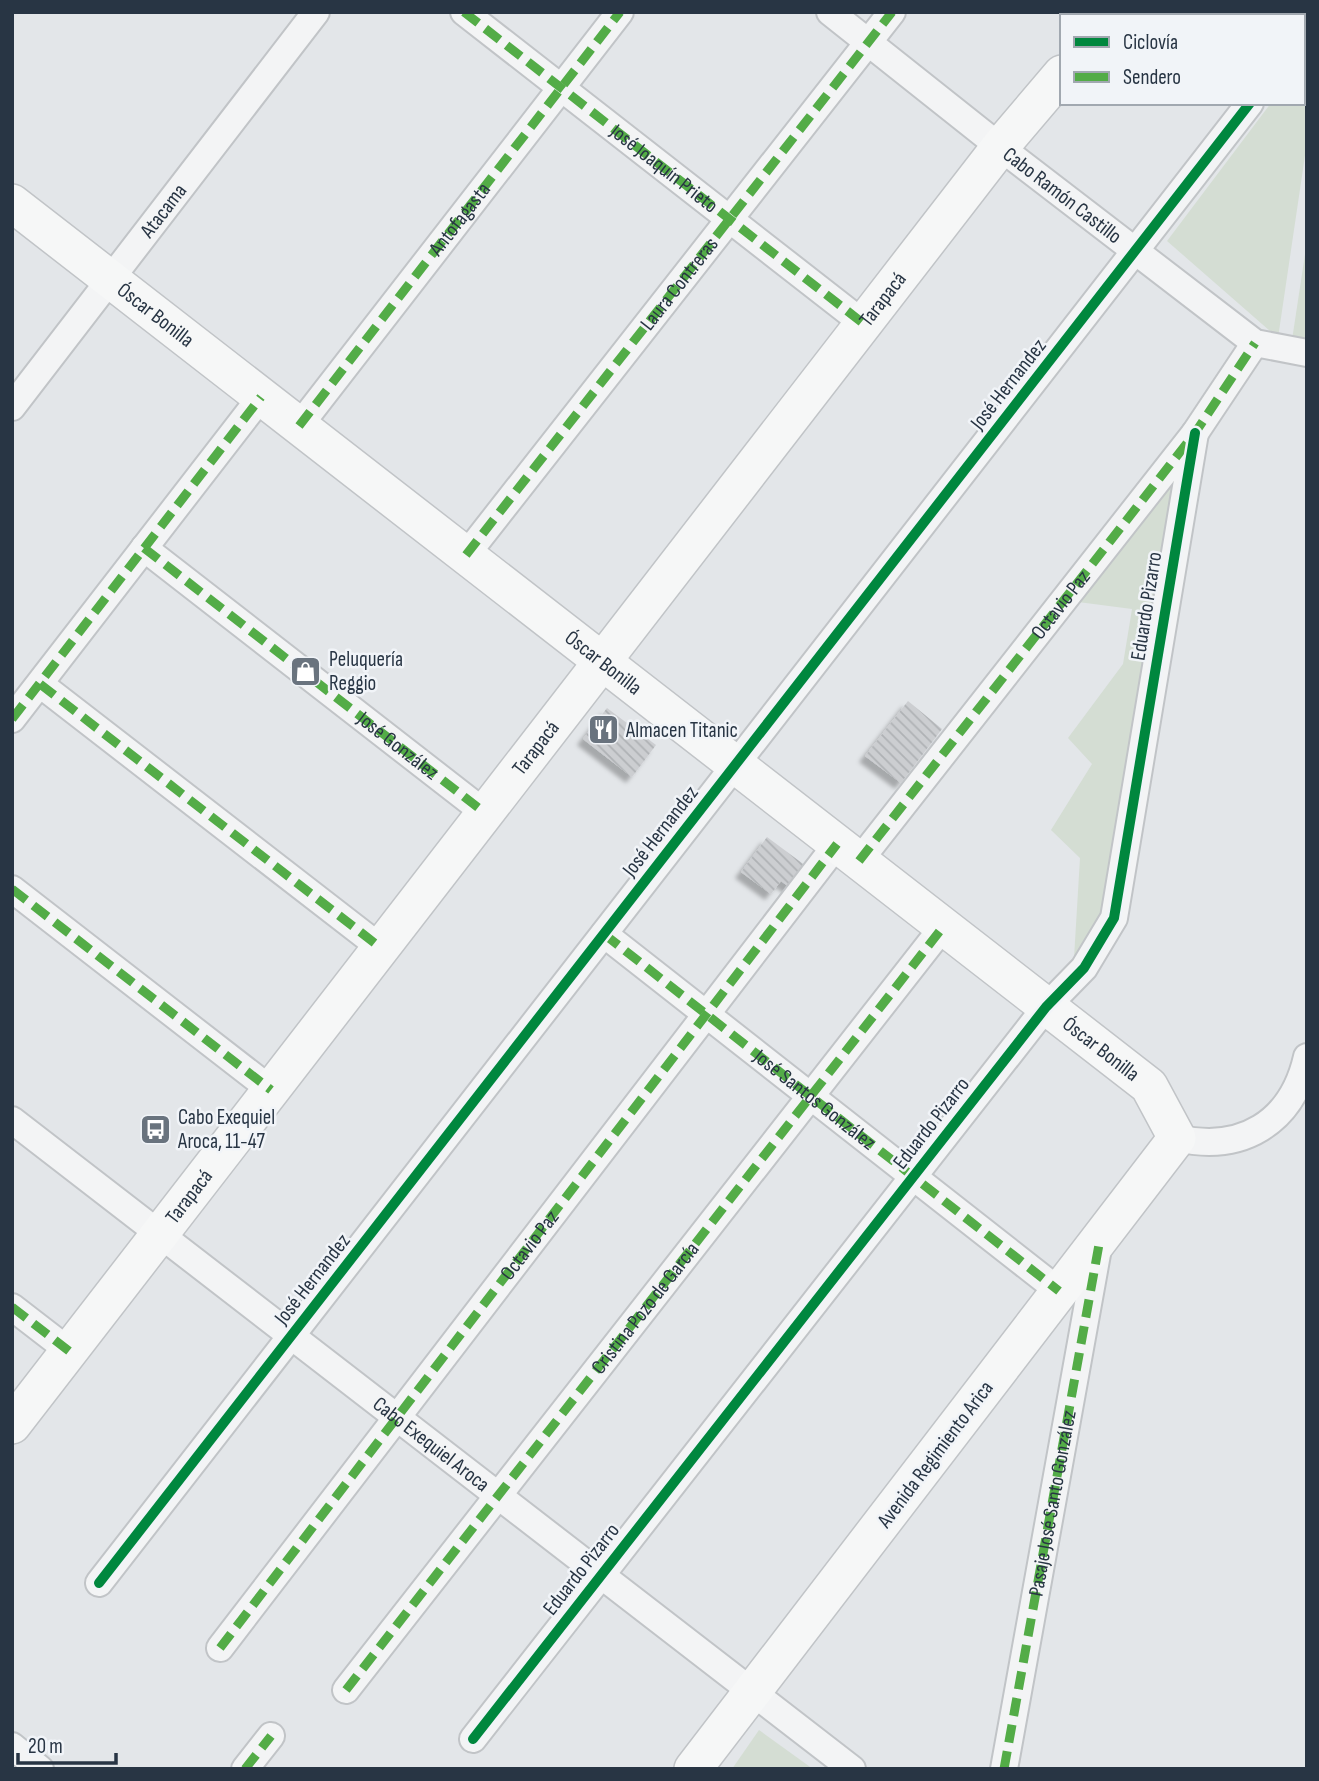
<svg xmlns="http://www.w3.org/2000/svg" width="1319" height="1781" font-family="'Sofia Sans Condensed',sans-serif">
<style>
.green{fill:#d4ddd3}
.building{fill:url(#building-back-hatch);filter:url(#shadow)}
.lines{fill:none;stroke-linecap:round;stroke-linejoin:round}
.street-casing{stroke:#c1c4c7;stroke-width:30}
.secondary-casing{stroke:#c1c4c7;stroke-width:40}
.street{stroke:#f3f4f5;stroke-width:26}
.secondary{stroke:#f6f7f7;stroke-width:37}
.quiet{stroke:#53ac47;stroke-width:9;stroke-dasharray:18 9;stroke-linecap:butt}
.cycleway-casing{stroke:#f1f4f8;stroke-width:15}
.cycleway{stroke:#00873e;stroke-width:10}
.labels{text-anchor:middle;stroke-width:5;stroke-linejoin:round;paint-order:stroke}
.street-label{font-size:21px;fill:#283544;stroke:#f1f4f8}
.poi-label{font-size:21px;fill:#283544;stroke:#f1f4f8;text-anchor:start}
</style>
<defs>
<pattern id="building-back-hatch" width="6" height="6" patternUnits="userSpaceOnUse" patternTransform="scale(1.75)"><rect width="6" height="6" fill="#ccced1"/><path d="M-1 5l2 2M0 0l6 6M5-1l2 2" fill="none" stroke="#afb2b5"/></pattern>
<filter id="shadow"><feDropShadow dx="-6" dy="6" stdDeviation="2" flood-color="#0004"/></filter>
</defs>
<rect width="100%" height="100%" fill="#e3e6e9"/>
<!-- green -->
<g class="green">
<polygon points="1251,12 1307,12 1307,142 1278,338 1167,241 1271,103 1303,103 1303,16 1252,16"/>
<polygon points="1307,241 1307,344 1292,340"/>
<polygon points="1174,480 1106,917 1074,958 1080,858 1051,830 1092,764 1068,738 1123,664 1132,609 1078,602"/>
<polygon points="759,1730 813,1769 732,1769"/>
</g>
<!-- building -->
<g class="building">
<polygon points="908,701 942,729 901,783 865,756"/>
<polygon points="607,708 656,745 632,777 583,739"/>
<polygon points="767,837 810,869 793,890 781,881 771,894 741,872"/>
</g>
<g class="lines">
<defs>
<g id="street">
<path id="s1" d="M464 12 864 324"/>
<path id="s2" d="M830 12 1000 147 1255 343 1307 353"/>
<path id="s3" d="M12 407 316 12"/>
<path id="s4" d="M299 426 620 12"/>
<path id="s5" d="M144 548 485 813"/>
<polyline points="466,555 892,12"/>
<polyline points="40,684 381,948"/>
<polyline points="12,719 261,397"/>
<path id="s6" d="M859 861 1195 433 1255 343"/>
<polyline points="12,889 271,1090"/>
<path id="s7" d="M604 934 1059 1291"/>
<path id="s8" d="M12 1120 852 1769"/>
<path d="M1177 1138C1242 1153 1292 1123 1307 1057"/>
<polyline points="12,1307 69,1351"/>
<polyline points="99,1583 1250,103"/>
<polyline points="220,1648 837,844"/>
<polyline points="346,1690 943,927"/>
<polyline points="473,1739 1046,1007 1084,968 1114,918 1195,433"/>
<polyline points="12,1746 40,1769"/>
<polyline points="245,1769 271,1736"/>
<polyline points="1004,1769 1099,1243"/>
</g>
<g id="secondary">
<polyline points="1111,16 1114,12"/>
<path id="s9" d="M12 203 1149 1086 1177 1138 693 1769"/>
<path id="s10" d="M12 1425 1000 147 1062 74"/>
</g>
</defs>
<!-- street casing -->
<use href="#street" class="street-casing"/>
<!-- secondary casing -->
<use href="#secondary" class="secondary-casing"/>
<!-- street -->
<use href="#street" class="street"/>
<!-- secondary -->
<use href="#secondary" class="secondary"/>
<!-- quiet -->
<g class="quiet">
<polyline points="464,12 864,324"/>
<polyline points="299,426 620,12"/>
<polyline points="144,548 485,813"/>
<path id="s11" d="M466 555 892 12"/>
<polyline points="40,684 381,948"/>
<polyline points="12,719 261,397"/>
<polyline points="859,861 1195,433 1255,343"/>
<polyline points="12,889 271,1090"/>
<polyline points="604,934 1059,1291"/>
<polyline points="12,1307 69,1351"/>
<path id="s12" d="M220 1648 837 844"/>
<path id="s13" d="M346 1690 943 927"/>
<polyline points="245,1769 271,1736"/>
<path id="s14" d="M1004 1769 1100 1239"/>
</g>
<defs>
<g id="cycleway">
<polyline points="99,1583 1250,103"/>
<polyline points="473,1739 1046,1007 1084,968 1114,918 1195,433"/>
</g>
</defs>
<!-- cycleway casing -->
<use href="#cycleway" class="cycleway-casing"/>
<!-- cycleway -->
<use href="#cycleway" class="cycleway"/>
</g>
<!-- icons -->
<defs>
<symbol id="shop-square" viewBox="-11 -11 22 22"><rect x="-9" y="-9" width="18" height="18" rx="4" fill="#69737e" stroke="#f1f4f8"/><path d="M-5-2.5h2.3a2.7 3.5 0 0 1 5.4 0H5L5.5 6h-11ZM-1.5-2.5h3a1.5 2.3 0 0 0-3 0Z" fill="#fff"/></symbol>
<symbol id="restaurant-square" viewBox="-11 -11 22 22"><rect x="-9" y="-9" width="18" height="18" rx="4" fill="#69737e" stroke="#f1f4f8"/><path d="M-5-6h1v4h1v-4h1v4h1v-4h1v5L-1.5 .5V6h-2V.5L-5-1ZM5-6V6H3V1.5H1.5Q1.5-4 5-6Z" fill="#fff"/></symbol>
<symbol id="bus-square" viewBox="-11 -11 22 22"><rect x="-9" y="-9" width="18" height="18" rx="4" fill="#69737e" stroke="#f1f4f8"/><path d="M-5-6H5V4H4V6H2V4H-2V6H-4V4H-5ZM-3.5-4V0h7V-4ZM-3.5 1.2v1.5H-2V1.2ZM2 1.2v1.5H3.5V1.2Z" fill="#fff"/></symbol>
</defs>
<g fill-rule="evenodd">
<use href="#shop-square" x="288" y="654" width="35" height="35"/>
<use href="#restaurant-square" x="586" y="712" width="35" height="35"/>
<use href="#bus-square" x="138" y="1112" width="35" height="35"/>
</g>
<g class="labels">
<!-- street labels -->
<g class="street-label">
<text dy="7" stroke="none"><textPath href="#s1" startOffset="254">José Joaquín Prieto</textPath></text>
<text dy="7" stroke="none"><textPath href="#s2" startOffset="296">Cabo Ramón Castillo</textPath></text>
<text dy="7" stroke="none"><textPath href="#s3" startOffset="248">Atacama</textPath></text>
<text dy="7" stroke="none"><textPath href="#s4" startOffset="262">Antofagasta</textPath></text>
<text dy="7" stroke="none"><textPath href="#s11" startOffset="345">Laura Contreras</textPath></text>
<text dy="7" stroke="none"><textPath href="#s10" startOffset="1423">Tarapacá</textPath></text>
<text dy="7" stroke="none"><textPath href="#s9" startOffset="182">Óscar Bonilla</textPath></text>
<text transform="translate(1008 384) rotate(-52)" y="7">José Hernandez</text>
<text dy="7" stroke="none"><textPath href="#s6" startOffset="326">Octavio Paz</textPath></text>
<text transform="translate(1146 606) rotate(-81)" y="7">Eduardo Pizarro</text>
<text dy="7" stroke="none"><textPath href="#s9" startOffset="749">Óscar Bonilla</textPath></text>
<text dy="7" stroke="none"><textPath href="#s5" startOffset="322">José González</textPath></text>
<text dy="7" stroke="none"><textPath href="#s10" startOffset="856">Tarapacá</textPath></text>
<text transform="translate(660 831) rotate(-52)" y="7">José Hernandez</text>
<text dy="7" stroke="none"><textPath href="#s9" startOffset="1379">Óscar Bonilla</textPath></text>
<text dy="7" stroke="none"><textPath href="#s7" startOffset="268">José Santos González</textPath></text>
<text transform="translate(931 1123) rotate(-52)" y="7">Eduardo Pizarro</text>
<text dy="7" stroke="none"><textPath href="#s10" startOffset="289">Tarapacá</textPath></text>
<text dy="7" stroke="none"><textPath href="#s12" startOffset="508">Octavio Paz</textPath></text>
<text transform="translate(312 1279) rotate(-52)" y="7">José Hernandez</text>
<text dy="7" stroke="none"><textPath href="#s13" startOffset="485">Cristina Pozo de García</textPath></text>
<text dy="7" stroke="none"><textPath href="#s8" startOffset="530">Cabo Exequiel Aroca</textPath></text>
<text transform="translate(935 1454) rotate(-53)" y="7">Avenida Regimiento Arica</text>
<text dy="7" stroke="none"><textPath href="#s14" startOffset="270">Pasaje José Santo González</textPath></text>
<text transform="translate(581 1569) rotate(-52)" y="7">Eduardo Pizarro</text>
</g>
<!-- poi labels -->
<g class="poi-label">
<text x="329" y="666">Peluquería<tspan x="329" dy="24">Reggio</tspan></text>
<text x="626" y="737">Almacen Titanic</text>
<text x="178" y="1124">Cabo Exequiel<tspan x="178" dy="24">Aroca, 11-47</tspan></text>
</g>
</g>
<!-- border -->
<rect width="1319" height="1781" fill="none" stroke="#283544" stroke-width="28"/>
<!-- legend -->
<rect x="1060" y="14" width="245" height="91" fill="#f1f4f8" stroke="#a1a8b0" stroke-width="2"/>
<rect x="1074" y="37" width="35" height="10" fill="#00873e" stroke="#a1a8b0" stroke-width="2"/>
<text x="1123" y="49" font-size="21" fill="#283544">Ciclovía</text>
<rect x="1074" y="72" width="35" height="10" fill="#53ac47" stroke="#a1a8b0" stroke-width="2"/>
<text x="1123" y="84" font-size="21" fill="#283544">Sendero</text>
<!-- scale -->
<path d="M18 1753v10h98v-10" fill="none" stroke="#283544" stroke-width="3.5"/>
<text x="28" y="1753" font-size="21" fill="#283544" stroke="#f1f4f8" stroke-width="5" paint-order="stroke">20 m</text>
</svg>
